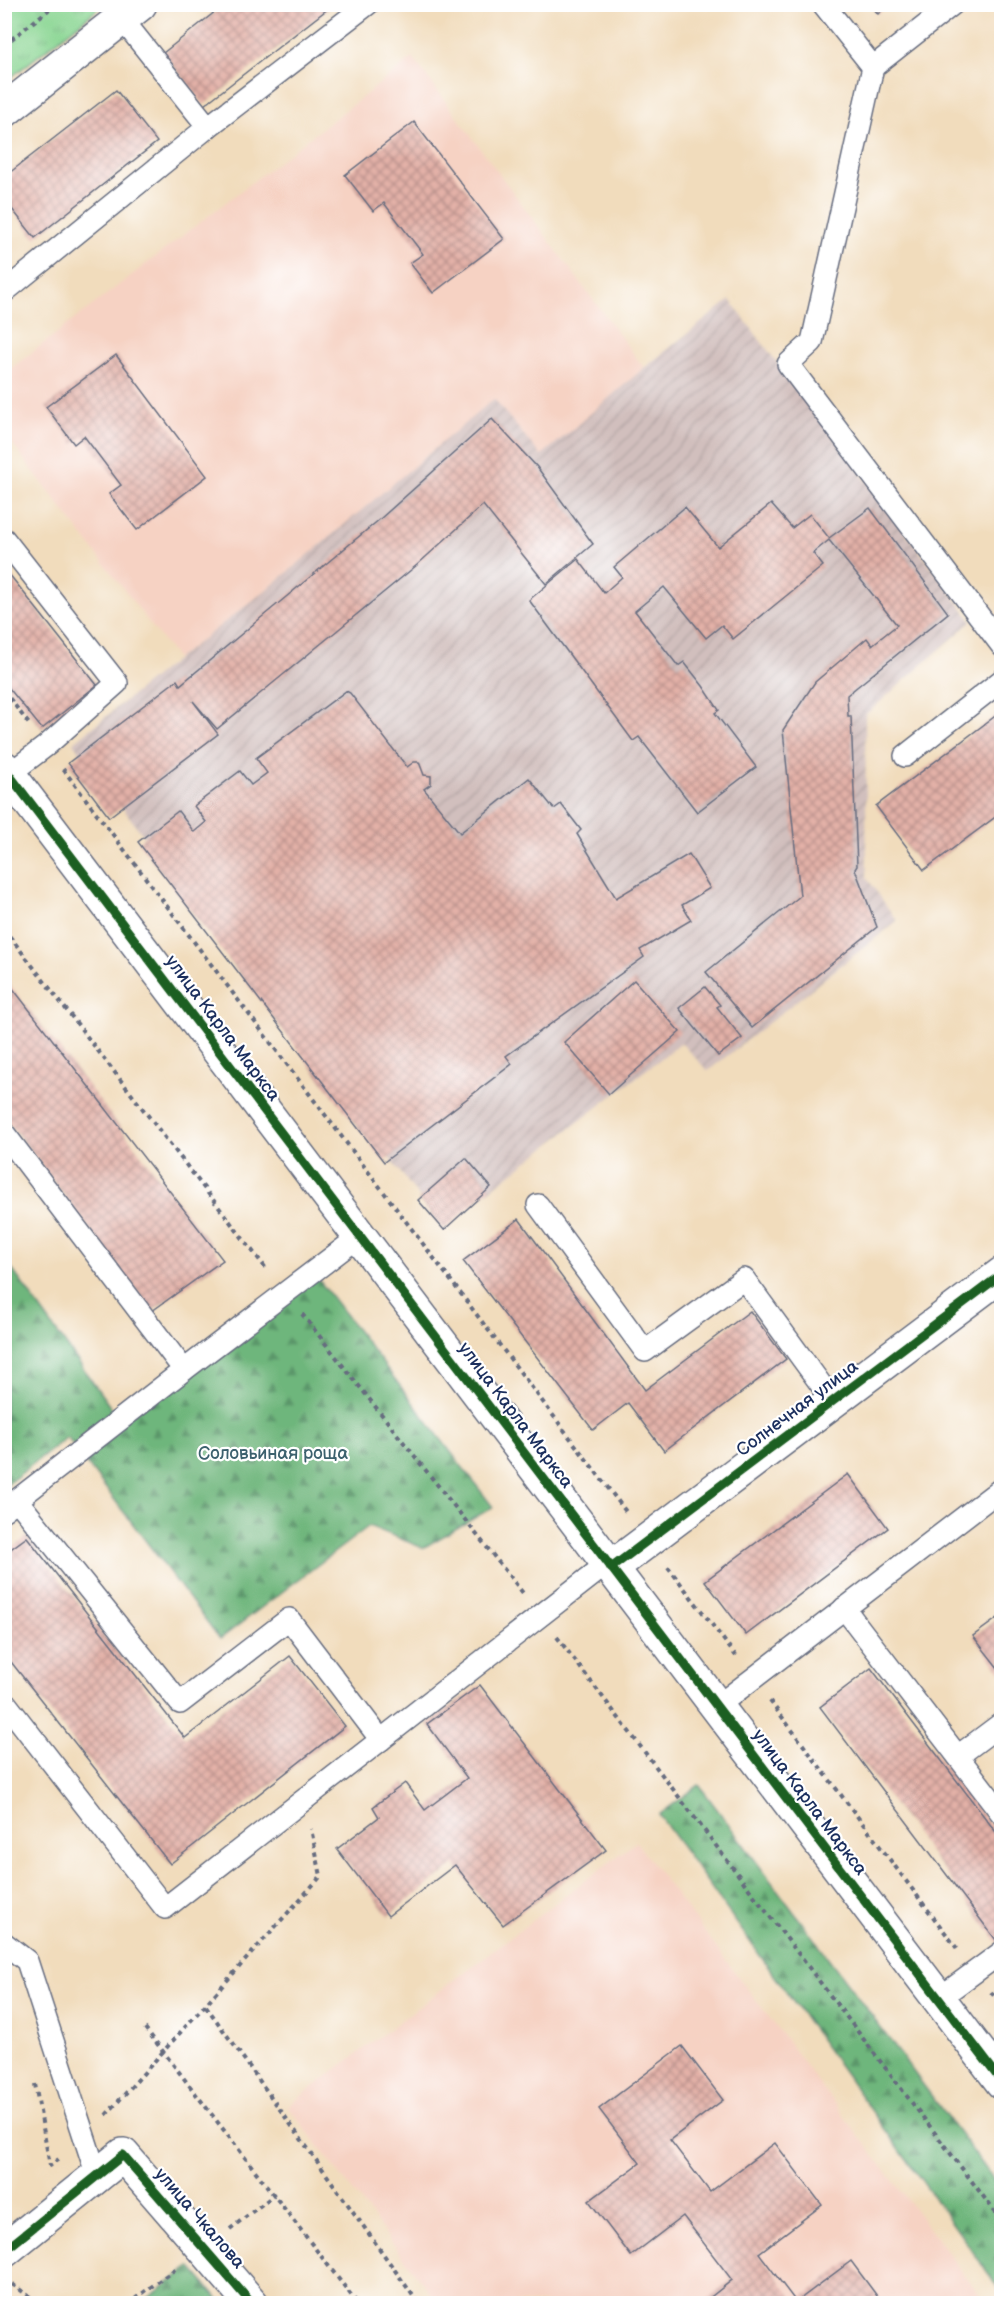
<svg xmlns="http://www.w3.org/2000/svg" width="1006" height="2308" font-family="'Balsamiq Sans',sans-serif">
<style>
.built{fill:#f6d2c3}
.industrial{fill:url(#industrial-furrows)}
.grass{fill:url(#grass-tufts);stroke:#528278;stroke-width:1.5}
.forest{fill:url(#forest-firs);stroke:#44726d;stroke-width:1.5}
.building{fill:url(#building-cross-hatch)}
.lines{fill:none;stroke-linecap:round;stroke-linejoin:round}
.service-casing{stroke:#666c7f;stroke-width:24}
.minor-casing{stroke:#666c7f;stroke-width:36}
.tertiary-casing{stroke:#666c7f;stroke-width:36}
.path{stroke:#666c7f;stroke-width:4;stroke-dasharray:4.5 4.5;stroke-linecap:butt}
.service{stroke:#fff;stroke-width:21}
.minor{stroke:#fff;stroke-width:33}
.tertiary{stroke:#fff;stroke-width:33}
.cycleway-casing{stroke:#fff;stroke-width:13}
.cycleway{stroke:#1b5e20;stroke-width:9}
.labels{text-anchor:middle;stroke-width:4.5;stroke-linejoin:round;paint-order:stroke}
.street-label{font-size:18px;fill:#1b2f5e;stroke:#fff}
.park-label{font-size:18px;fill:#3c616e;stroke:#fff}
</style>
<defs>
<pattern id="industrial-furrows" width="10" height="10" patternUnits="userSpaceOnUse" patternTransform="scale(1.5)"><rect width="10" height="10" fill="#d1bfbd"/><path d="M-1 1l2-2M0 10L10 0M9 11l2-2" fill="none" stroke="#b3a4a5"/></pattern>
<pattern id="grass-tufts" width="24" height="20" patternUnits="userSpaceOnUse" patternTransform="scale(1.5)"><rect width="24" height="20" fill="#89d592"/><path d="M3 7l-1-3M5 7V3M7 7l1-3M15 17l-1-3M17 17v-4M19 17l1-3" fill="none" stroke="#76b780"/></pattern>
<pattern id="forest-firs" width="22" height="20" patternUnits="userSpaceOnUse" patternTransform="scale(1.5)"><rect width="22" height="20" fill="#6eb67c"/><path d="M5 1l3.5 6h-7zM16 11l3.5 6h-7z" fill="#5a9469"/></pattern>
<pattern id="building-cross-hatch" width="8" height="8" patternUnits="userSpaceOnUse" patternTransform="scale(1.5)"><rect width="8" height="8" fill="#e3b1a7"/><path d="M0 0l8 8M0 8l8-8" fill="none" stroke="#b7908b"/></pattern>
</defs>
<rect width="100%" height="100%" fill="#fff"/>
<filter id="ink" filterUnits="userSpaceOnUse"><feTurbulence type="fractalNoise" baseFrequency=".0167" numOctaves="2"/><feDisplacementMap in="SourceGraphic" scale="12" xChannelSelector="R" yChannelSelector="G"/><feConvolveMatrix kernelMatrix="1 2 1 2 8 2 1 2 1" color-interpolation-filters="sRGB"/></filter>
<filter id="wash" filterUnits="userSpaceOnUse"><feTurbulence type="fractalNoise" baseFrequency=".008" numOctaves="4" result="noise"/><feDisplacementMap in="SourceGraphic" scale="24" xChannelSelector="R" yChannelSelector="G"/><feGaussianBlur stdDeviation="1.35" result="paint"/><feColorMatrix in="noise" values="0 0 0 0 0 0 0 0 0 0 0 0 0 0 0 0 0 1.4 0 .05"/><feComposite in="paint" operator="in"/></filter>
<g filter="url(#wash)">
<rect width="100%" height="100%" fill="#f1dcbc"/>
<!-- built -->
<g class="built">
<polygon points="413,58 644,368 541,457 494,400 270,587 177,659 5,434 5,373"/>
<polygon points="636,1842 986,2303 438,2303 288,2106"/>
</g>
<!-- industrial -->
<polygon class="industrial" points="730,300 972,621 865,715 867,878 897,921 708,1071 681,1043 442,1227 73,743 177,659 270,587 494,399 541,456 644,368"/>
<!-- grass -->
<polygon class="grass" points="5,4 103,4 103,5 5,82"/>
<!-- forest -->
<g class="forest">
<polygon points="4,1258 121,1422 315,1275 493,1507 423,1548 369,1526 220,1639 67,1437 5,1486"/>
<polygon points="699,1785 1001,2189 1001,2291 659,1815"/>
<polygon points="191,2267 222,2303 141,2303"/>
</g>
<g id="blocks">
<!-- building -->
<g class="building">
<polygon points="225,4 334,4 204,105 163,53"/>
<polygon points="870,4 889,4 878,14"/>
<polygon points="116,90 157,142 35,238 4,199 4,177"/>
<polygon points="414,122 504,239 433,293 410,263 423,254 384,203 373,211 345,175"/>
<polygon points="116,355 207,476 137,530 109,494 121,485 84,436 74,444 46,407"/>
<polygon points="492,419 537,467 593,544 546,584 483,505 417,565 217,729 193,701 218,734 109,817 68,763 177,680 180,685 380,519"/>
<polygon points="771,504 792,528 810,514 829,538 870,508 948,613 847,695 848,716 851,716 857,866 855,869 877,927 752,1028 706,972 800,896 783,730 815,682 867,638 872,645 897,625 829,540 813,553 823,566 733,639 722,625 706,638 664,587 635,611 678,666 684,662 703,686 719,710 715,713 756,767 697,812 639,737 633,741 529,600 578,559 604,593 622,577 614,567 685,507 718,547"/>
<polygon points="9,574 97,685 42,729 4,682 4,578"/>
<polygon points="346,691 350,693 407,767 414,762 419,762 424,775 431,776 431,784 424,789 460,833 529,778 554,809 561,804 581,830 577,834 616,898 689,854 710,888 682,905 691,920 640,950 644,957 506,1056 512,1064 384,1162 138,842 178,811 194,832 206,822 194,806 240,771 251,785 267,773 256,758"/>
<polygon points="1002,711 1002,812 924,870 876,806"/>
<polygon points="4,977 223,1260 152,1311 4,1116"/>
<polygon points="634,980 680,1032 609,1094 564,1042"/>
<polygon points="705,987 720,1005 717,1007 742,1038 718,1056 679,1008"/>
<polygon points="466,1158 491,1187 444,1230 418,1200"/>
<polygon points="519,1219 645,1390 750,1311 786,1359 664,1451 628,1403 593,1430 463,1261"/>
<polygon points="848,1474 888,1528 746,1635 705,1581"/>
<polygon points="27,1537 185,1738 290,1656 345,1726 170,1864 4,1653 4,1554"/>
<polygon points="1002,1615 1002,1673 973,1636"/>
<polygon points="871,1668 1002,1840 1002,1948 820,1707"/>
<polygon points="480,1685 606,1850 503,1925 455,1865 388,1916 337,1849 379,1817 373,1807 405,1783 425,1810 467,1778 427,1724"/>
<polygon points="682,2046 723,2100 670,2140 710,2192 775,2143 822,2205 759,2253 796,2302 851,2261 883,2304 702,2304 732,2280 683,2216 631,2256 589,2201 640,2163 599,2109"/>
</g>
</g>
</g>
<g filter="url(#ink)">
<use href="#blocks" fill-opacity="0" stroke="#666c7f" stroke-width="1.5"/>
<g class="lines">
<defs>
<g id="service">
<polyline points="823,4 873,67 953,4"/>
<polyline points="122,19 208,127"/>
<polyline points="873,67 812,342 788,364 1002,646"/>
<polyline points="4,292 208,127 368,4"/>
<polyline points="4,539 117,683 46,746 9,774"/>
<polyline points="905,756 1002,680"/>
<polyline points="4,1133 184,1370 360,1236"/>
<polyline points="538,1205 645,1351 744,1279 833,1401"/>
<polyline points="17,1500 180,1703 289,1619 381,1740"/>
<polyline points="4,1510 184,1370"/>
<polyline points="844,1608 1002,1814"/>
<polyline points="4,1701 165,1908 608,1563"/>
<polyline points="716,1707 1002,1488"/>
<polyline points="958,1756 1002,1723"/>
<polyline points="4,1943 27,1961 97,2176"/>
<polyline points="938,1999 1002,1952"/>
</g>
<g id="minor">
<polyline points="4,111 140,4"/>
<polyline points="611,1568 1002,1274"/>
<polyline points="4,2251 123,2155 252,2304"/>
</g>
<polyline id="tertiary" points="4,768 1002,2082"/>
</defs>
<!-- service casing -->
<use href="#service" class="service-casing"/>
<!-- minor casing -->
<use href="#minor" class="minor-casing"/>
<!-- tertiary casing -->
<use href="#tertiary" class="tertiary-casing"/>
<!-- path -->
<g class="path">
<polyline points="4,45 56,4"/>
<polyline points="4,691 29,724"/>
<polyline points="63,769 627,1513"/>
<polyline points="4,929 268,1271"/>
<polyline points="302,1314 523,1593"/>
<polyline points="668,1567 736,1656"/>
<polyline points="557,1637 1002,2221"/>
<polyline points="770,1701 959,1951"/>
<polyline points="991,1992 1002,2006"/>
<polyline points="206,2006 419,2304"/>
<polyline points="145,2028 358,2304"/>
<polyline points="35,2084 50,2166 61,2157"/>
<polyline points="106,2115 321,1876 311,1829"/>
<polyline points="230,2229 274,2195"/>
<polyline points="12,2284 40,2304"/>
<polyline points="128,2304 178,2267"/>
</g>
<!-- service -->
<use href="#service" class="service"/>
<!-- minor -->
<use href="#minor" class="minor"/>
<!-- tertiary -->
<use href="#tertiary" class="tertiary"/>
<defs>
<g id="cycleway">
<polyline points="4,768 1002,2082"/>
<polyline points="611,1568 1002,1274"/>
<polyline points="4,2251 123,2155 252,2304"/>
</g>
</defs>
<!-- cycleway casing -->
<use href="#cycleway" class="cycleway-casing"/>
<!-- cycleway -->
<use href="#cycleway" class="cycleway"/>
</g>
</g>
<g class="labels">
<!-- street labels -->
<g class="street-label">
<text transform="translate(223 1028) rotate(53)" y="6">улица Карла Маркса</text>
<text transform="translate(797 1408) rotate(-37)" y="6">Солнечная улица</text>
<text transform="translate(516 1415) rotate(53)" y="6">улица Карла Маркса</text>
<text transform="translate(810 1802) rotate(53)" y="6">улица Карла Маркса</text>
<text transform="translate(200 2218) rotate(49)" y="6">улица Чкалова</text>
</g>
<!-- park labels -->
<g class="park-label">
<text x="273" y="1459">Соловьиная роща</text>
</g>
</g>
<!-- margin -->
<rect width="1006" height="2308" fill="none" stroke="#fff" stroke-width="24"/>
</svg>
